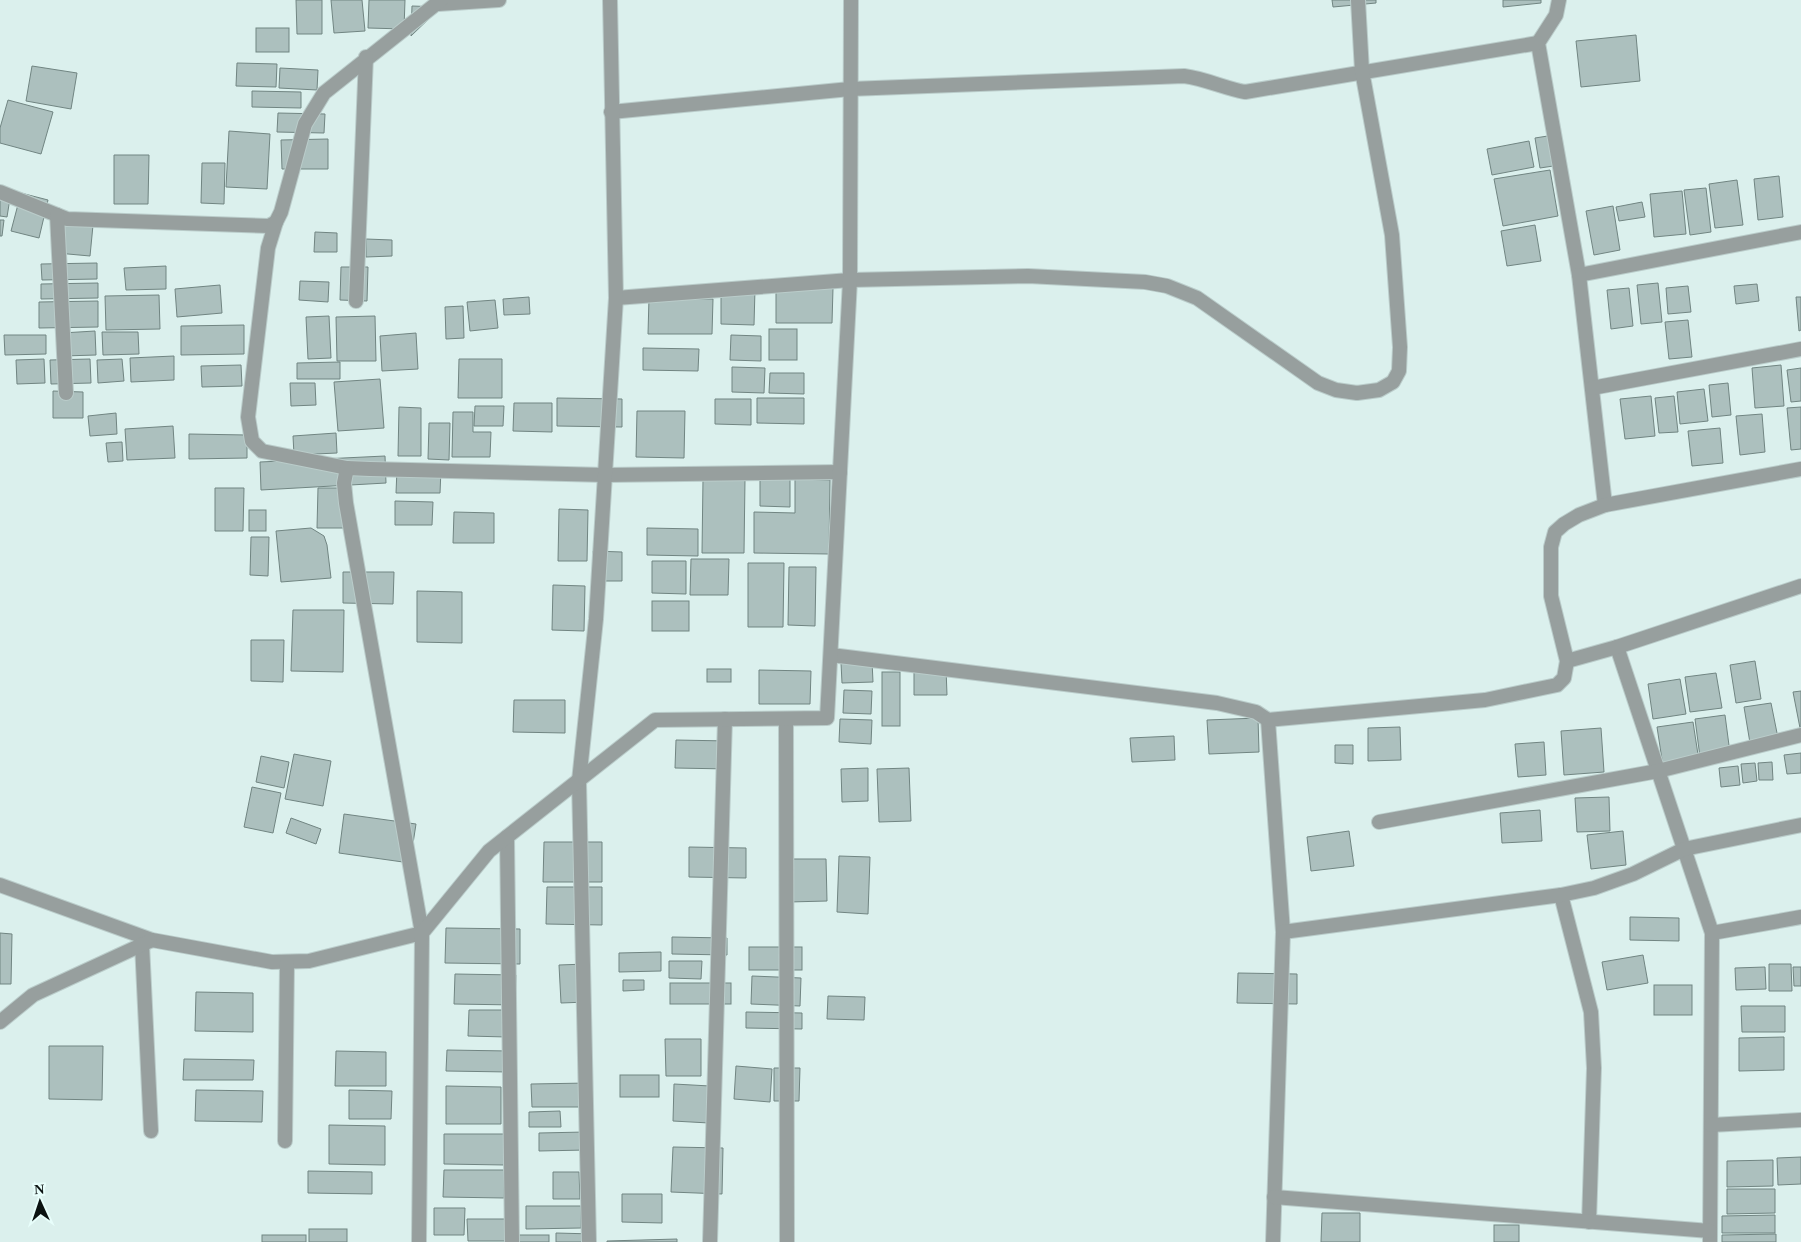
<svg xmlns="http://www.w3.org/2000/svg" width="1801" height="1242" font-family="'Times New Roman',serif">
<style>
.building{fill:#acc0be;stroke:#718582}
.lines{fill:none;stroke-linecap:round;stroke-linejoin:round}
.minor-casing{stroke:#baccca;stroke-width:16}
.tertiary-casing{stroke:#baccca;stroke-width:16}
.minor{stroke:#979f9e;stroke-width:14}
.tertiary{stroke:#979f9e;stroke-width:14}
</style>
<rect width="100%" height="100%" fill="#dbf0ed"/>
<!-- building -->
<g class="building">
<polygon points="296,0 322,0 322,34 297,34"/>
<polygon points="331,0 362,0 365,31 334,33"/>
<polygon points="369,0 405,0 404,29 368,28"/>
<polygon points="1332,0 1376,0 1376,3 1333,7"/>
<polygon points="1503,0 1541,0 1541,3 1503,7"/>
<polygon points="412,6 441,7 411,36"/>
<rect x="256" y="28" width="33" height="24"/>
<polygon points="1636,35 1640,81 1581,87 1576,41"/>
<polygon points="237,63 277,64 276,87 236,86"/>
<polygon points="32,66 77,73 71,109 26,101"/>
<polygon points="280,68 318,70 317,90 279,88"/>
<polygon points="252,91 301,92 301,108 252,107"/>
<polygon points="8,100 53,112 41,154 0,143 0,128"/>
<polygon points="278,113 325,114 324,133 277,132"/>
<polygon points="229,131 270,134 267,189 226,187"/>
<polygon points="1554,135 1560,165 1540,168 1535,138"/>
<polygon points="328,139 328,169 282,169 281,140"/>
<polygon points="1529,141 1534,167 1492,175 1487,149"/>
<polygon points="114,155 149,155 148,204 114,204"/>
<polygon points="202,163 225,163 224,204 201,203"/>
<polygon points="1550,170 1558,216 1503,226 1494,179"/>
<polygon points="1779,176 1783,217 1758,220 1754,179"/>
<polygon points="1737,180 1743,225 1715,228 1709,184"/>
<polygon points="1706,188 1711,232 1690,235 1684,190"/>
<polygon points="0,190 11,192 7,217 0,216"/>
<polygon points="1682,191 1686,234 1654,237 1650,194"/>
<polygon points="21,193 48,200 39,238 11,231"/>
<polygon points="1642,202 1645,217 1619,221 1616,207"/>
<polygon points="1613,206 1620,250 1594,255 1586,211"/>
<polygon points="60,212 94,215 90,256 57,253"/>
<polygon points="0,220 4,220 2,236 0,236"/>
<polygon points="1535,225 1541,261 1507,266 1501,231"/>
<polygon points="315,232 337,233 337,252 314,252"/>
<polygon points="366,239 392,240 392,256 366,257"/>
<polygon points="97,263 97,279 42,280 41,264"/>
<polygon points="166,266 166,289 126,290 124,268"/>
<polygon points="341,267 368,267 367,301 340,300"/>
<polygon points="300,281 329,282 328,302 299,300"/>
<polygon points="98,283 98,298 41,299 41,284"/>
<polygon points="1658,283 1662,322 1641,324 1637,285"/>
<polygon points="1757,284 1759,301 1736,304 1734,286"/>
<polygon points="220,285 222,313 177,317 175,289"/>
<polygon points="1688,286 1691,312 1668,314 1666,288"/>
<polygon points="776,287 833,288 832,323 776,323"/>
<polygon points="1629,288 1633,326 1611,329 1607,290"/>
<polygon points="721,289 755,289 754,325 721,324"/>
<polygon points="159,295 160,329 106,330 105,296"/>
<polygon points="529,297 530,314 504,315 503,299"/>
<polygon points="1796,297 1801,297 1801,330 1799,331"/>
<polygon points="649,298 713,299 712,334 648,334"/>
<polygon points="495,300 498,328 470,331 467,302"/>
<polygon points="98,301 98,327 39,328 39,302"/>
<polygon points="463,306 464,338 446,339 445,307"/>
<polygon points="329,316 331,358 308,359 306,317"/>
<polygon points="375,316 376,361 337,361 336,317"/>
<polygon points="1688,320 1692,357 1669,359 1665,322"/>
<polygon points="244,325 244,354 181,355 181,326"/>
<rect x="769" y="329" width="28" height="31"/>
<polygon points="95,331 96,355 63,356 62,333"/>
<polygon points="102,332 138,332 139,354 103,355"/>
<polygon points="416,333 418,369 382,371 380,336"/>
<polygon points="4,335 46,335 46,354 5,355"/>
<polygon points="731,335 761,336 761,361 730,360"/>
<polygon points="643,348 699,349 698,371 643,370"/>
<polygon points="174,356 174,380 131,382 130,358"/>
<polygon points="44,359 45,383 17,384 16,360"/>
<polygon points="90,359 91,383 51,384 50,360"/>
<polygon points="122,359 124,381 98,383 97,360"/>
<polygon points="459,359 502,359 502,398 458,398"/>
<polygon points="340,362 340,379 297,379 297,363"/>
<polygon points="241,365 242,386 202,387 201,366"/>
<polygon points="1781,365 1784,406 1755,408 1752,368"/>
<polygon points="732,367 765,368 764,393 732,392"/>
<polygon points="1801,368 1801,401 1791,402 1787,370"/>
<polygon points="770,373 804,373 804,394 769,393"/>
<polygon points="380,379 384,428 338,431 334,382"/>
<polygon points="290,383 315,383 316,405 291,406"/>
<polygon points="1728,383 1731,415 1712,417 1709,385"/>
<polygon points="1704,389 1708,421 1680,424 1677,392"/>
<polygon points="53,391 83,392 83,418 53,418"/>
<polygon points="1651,396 1655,436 1625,439 1620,399"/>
<polygon points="1674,396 1678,432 1659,433 1655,398"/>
<polygon points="557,398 622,399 622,427 557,426"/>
<polygon points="757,398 804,398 804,424 757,423"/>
<polygon points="715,399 751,399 751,425 715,424"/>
<polygon points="514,403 552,403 552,432 513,431"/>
<polygon points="475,406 504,406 503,426 474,426"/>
<polygon points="399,407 421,408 421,456 398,456"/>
<polygon points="1801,407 1801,449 1791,450 1787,408"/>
<polygon points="637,411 685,411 684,458 636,457"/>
<polygon points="453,412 473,412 473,432 491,432 490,457 452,457"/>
<polygon points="116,413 117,434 90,436 88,416"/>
<polygon points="1762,414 1765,452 1740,455 1736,416"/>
<polygon points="429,423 450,423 449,460 428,459"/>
<polygon points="173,426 175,458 127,460 125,429"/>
<polygon points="1720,428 1723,463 1692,466 1688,431"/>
<polygon points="336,433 337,453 294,455 293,436"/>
<polygon points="189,434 247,435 247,458 189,459"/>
<polygon points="122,442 123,461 108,462 106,443"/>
<polygon points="385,456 386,483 261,490 260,462"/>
<polygon points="397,469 441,469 440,493 396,493"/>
<polygon points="703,479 745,479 744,553 702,553"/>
<polygon points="760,479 790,479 790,507 760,506"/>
<polygon points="795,479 830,480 829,554 754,553 754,512 795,513"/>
<polygon points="215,488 244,488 243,531 215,531"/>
<polygon points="318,488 350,488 349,528 317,528"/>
<polygon points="395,501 433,502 432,525 395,525"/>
<polygon points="559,509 588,510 587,561 558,561"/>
<rect x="249" y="510" width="17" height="21"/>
<polygon points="454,512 494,513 494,543 453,543"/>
<polygon points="311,528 324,536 327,545 331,578 281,582 276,531"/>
<polygon points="647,528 698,529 698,556 647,555"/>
<polygon points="251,537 269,537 268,576 250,575"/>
<polygon points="593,551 622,552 622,581 592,581"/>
<polygon points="691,559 729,559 728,595 690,595"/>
<polygon points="652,561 686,561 686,594 652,593"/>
<polygon points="748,563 784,563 783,627 748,627"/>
<polygon points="789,567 816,567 815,626 788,625"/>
<polygon points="343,572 394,572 393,604 343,603"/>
<polygon points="553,585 585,586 584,631 552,630"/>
<polygon points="417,591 462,592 462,643 417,642"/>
<rect x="652" y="601" width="37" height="30"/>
<polygon points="293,610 344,610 343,672 291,671"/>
<polygon points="251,640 284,640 283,682 251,681"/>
<polygon points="872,661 873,682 842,683 841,663"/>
<polygon points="1755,661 1761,699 1736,703 1730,665"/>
<polygon points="914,668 946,668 947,695 914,695"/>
<rect x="707" y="669" width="24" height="13"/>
<polygon points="759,670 811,671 810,704 759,704"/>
<rect x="882" y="672" width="18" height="54"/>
<polygon points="1716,673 1722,708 1690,712 1685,677"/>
<polygon points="1680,679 1686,714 1653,719 1648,684"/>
<polygon points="844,690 872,691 871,714 843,713"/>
<polygon points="1801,691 1801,727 1800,728 1793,692"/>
<polygon points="514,700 565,700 565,733 513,732"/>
<polygon points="1771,703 1778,738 1750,743 1744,707"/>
<polygon points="1725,715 1730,753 1700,757 1695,719"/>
<polygon points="1258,718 1259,752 1209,754 1207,720"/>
<polygon points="840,719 872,720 871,744 839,742"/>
<polygon points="1693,722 1699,761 1663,766 1657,727"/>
<polygon points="1400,727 1401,760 1368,761 1368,728"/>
<polygon points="1601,728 1604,772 1564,775 1561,731"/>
<polygon points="1174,736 1175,760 1132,762 1130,738"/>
<polygon points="676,740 729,741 729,769 675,768"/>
<polygon points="1544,742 1546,775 1518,777 1515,744"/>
<polygon points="1335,745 1353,745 1353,764 1335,763"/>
<polygon points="1801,753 1801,773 1787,774 1784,755"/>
<polygon points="294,754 331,761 323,806 285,799"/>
<polygon points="261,756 289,762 284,788 256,782"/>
<polygon points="1772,762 1773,780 1759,780 1758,763"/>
<polygon points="1755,763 1757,781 1743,783 1741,764"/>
<polygon points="1738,766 1740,785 1721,787 1719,768"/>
<polygon points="868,768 868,801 842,802 841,769"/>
<polygon points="909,768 911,821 879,822 877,769"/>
<polygon points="252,787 281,793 273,833 244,827"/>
<polygon points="1609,797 1610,831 1577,832 1575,798"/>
<polygon points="1540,810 1542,841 1502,843 1500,813"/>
<polygon points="344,814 416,824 410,863 339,853"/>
<polygon points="291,818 321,829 316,844 286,833"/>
<polygon points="1349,831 1354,866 1311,871 1307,837"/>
<polygon points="1623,831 1626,865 1591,869 1587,835"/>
<polygon points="544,842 602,842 602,882 543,882"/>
<polygon points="689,847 746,848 746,878 689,877"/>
<polygon points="839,856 870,857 868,914 837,912"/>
<polygon points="788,859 826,859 827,901 789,902"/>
<polygon points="547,887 602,887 602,925 546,924"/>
<polygon points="1630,917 1679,918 1679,941 1630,940"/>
<polygon points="446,928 520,929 520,964 445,963"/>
<polygon points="0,933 12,934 11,984 0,984"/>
<polygon points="672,937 727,938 727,955 672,954"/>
<rect x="749" y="947" width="53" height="23"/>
<polygon points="661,952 661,971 619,972 619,953"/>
<polygon points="1643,955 1648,983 1607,990 1602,962"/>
<polygon points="669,961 702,961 701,979 669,978"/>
<polygon points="586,964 588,1002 561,1003 559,965"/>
<polygon points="1769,964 1791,964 1792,991 1769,991"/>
<polygon points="1765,967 1766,989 1736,990 1735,968"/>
<polygon points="1793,967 1801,967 1801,986 1794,986"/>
<polygon points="1238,973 1297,974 1297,1004 1237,1003"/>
<polygon points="455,974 516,975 515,1005 454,1004"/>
<polygon points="752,976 801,978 800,1006 751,1004"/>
<polygon points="623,980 644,980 644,990 623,991"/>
<rect x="670" y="983" width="61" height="21"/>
<rect x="1654" y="985" width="38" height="30"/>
<polygon points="196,992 253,993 253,1032 195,1031"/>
<polygon points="828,996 865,997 864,1020 827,1019"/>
<polygon points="1741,1006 1785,1006 1785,1032 1742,1032"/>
<polygon points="469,1010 508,1010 507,1037 468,1036"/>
<polygon points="746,1012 802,1013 802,1029 746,1028"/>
<polygon points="1784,1037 1784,1070 1739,1071 1739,1038"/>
<polygon points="665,1039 701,1039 701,1076 666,1076"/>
<polygon points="49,1046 103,1046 102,1100 49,1099"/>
<polygon points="447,1050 509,1051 509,1072 446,1071"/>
<polygon points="336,1051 386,1052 386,1086 335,1086"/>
<polygon points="184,1059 254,1060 253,1080 183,1080"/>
<polygon points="736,1066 772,1069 770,1102 734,1099"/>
<polygon points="774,1068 800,1068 799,1101 774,1101"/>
<rect x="620" y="1075" width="39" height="22"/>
<polygon points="588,1083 588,1107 532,1107 531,1084"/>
<polygon points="674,1084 710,1086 709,1123 673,1121"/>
<polygon points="446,1086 501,1087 501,1124 446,1124"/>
<polygon points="196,1090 263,1091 262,1122 195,1121"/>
<polygon points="349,1090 392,1091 391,1119 349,1119"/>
<polygon points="560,1111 561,1127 529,1127 529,1112"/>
<polygon points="329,1125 385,1126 385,1165 329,1164"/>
<polygon points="585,1132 586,1150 539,1151 539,1133"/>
<polygon points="444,1134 506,1134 505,1165 444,1164"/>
<polygon points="673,1147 723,1148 722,1194 671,1192"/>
<polygon points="1801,1157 1801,1184 1778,1185 1777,1158"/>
<polygon points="1773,1160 1773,1186 1727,1187 1727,1161"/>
<polygon points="444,1170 504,1170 504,1198 443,1197"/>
<polygon points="308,1171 372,1172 372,1194 308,1193"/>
<polygon points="553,1172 579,1172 580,1199 553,1199"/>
<polygon points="1727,1189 1775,1189 1775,1213 1727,1214"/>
<polygon points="622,1194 662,1194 662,1223 622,1222"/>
<polygon points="526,1206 581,1206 581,1228 526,1229"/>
<polygon points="434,1208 465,1208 464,1235 434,1235"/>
<polygon points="1322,1213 1360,1213 1360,1242 1321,1242"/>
<polygon points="1775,1215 1775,1233 1722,1233 1722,1216"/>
<polygon points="467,1219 506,1219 506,1241 468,1241"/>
<rect x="1494" y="1225" width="25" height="17"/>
<rect x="309" y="1229" width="38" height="13"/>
<polygon points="556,1233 594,1234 594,1242 556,1242"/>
<polygon points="1776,1234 1776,1242 1722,1242 1722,1235"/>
<rect x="262" y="1235" width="44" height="7"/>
<rect x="514" y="1235" width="35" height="7"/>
<polygon points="677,1239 677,1242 607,1242 607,1241"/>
</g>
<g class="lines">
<defs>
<g id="minor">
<polyline points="1559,0 1556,15 1538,43 1579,275 1801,232"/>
<polyline points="438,4 499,0"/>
<path d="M611 112 850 89 1184 76C1206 79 1224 88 1245 92L1538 43"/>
<polyline points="0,192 67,219 269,226 276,222 281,212 305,124 324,93 441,0"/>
<polyline points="57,215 66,393"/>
<polyline points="276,222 268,248 248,417 252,441 262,451 347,468 370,469 605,475 840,472"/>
<polyline points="1579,275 1605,505"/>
<polyline points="616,298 850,280 1028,276 1145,282 1167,286 1197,298 1318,383 1336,390 1357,393 1379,390 1393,382 1399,371 1400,347 1392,235 1362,71 1358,0"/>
<polyline points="356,301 366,57"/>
<polyline points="1592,388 1801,349"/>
<polyline points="1617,647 1712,933 1710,1242"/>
<polyline points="831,655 1217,703 1256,712 1268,720 1283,932 1273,1242"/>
<polyline points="1567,661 1617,647 1801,586"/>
<polyline points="786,719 787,1242"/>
<polyline points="1268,720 1485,700 1557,685 1564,678 1567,661 1551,596 1551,547 1555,532 1564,524 1579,515 1605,505 1801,469"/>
<polyline points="1379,822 1658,771 1801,735"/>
<polyline points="507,837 512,1242"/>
<polyline points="0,885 152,940 272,962 309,961 422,933 346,503 344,483 347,468"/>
<polyline points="1561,895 1591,1012 1594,1068 1589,1222"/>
<polyline points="1283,932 1561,895 1594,888 1633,874 1684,849 1801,825"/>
<polyline points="1712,933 1801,917"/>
<polyline points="142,944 151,1131"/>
<polyline points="0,1022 33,995 150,941"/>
<polyline points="1711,1125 1801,1120"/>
<polyline points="285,1141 287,963"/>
<polyline points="1274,1197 1710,1231"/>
<polyline points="589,1242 579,781 596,619 616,298 610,0"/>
<polyline points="710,1242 725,719"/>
</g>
<polyline id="tertiary" points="419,1242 422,933 489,851 655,720 827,718 850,280 851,0"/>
</defs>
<!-- minor casing -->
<use href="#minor" class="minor-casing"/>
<!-- tertiary casing -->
<use href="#tertiary" class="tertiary-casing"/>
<!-- minor -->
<use href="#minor" class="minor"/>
<!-- tertiary -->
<use href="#tertiary" class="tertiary"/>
</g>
<!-- north arrow -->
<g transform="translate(40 1202) rotate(357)" stroke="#e8fefb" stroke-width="4" paint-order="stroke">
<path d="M0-4L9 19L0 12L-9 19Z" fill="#0b1211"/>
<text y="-8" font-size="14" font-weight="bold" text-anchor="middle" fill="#0b1211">N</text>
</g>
</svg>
